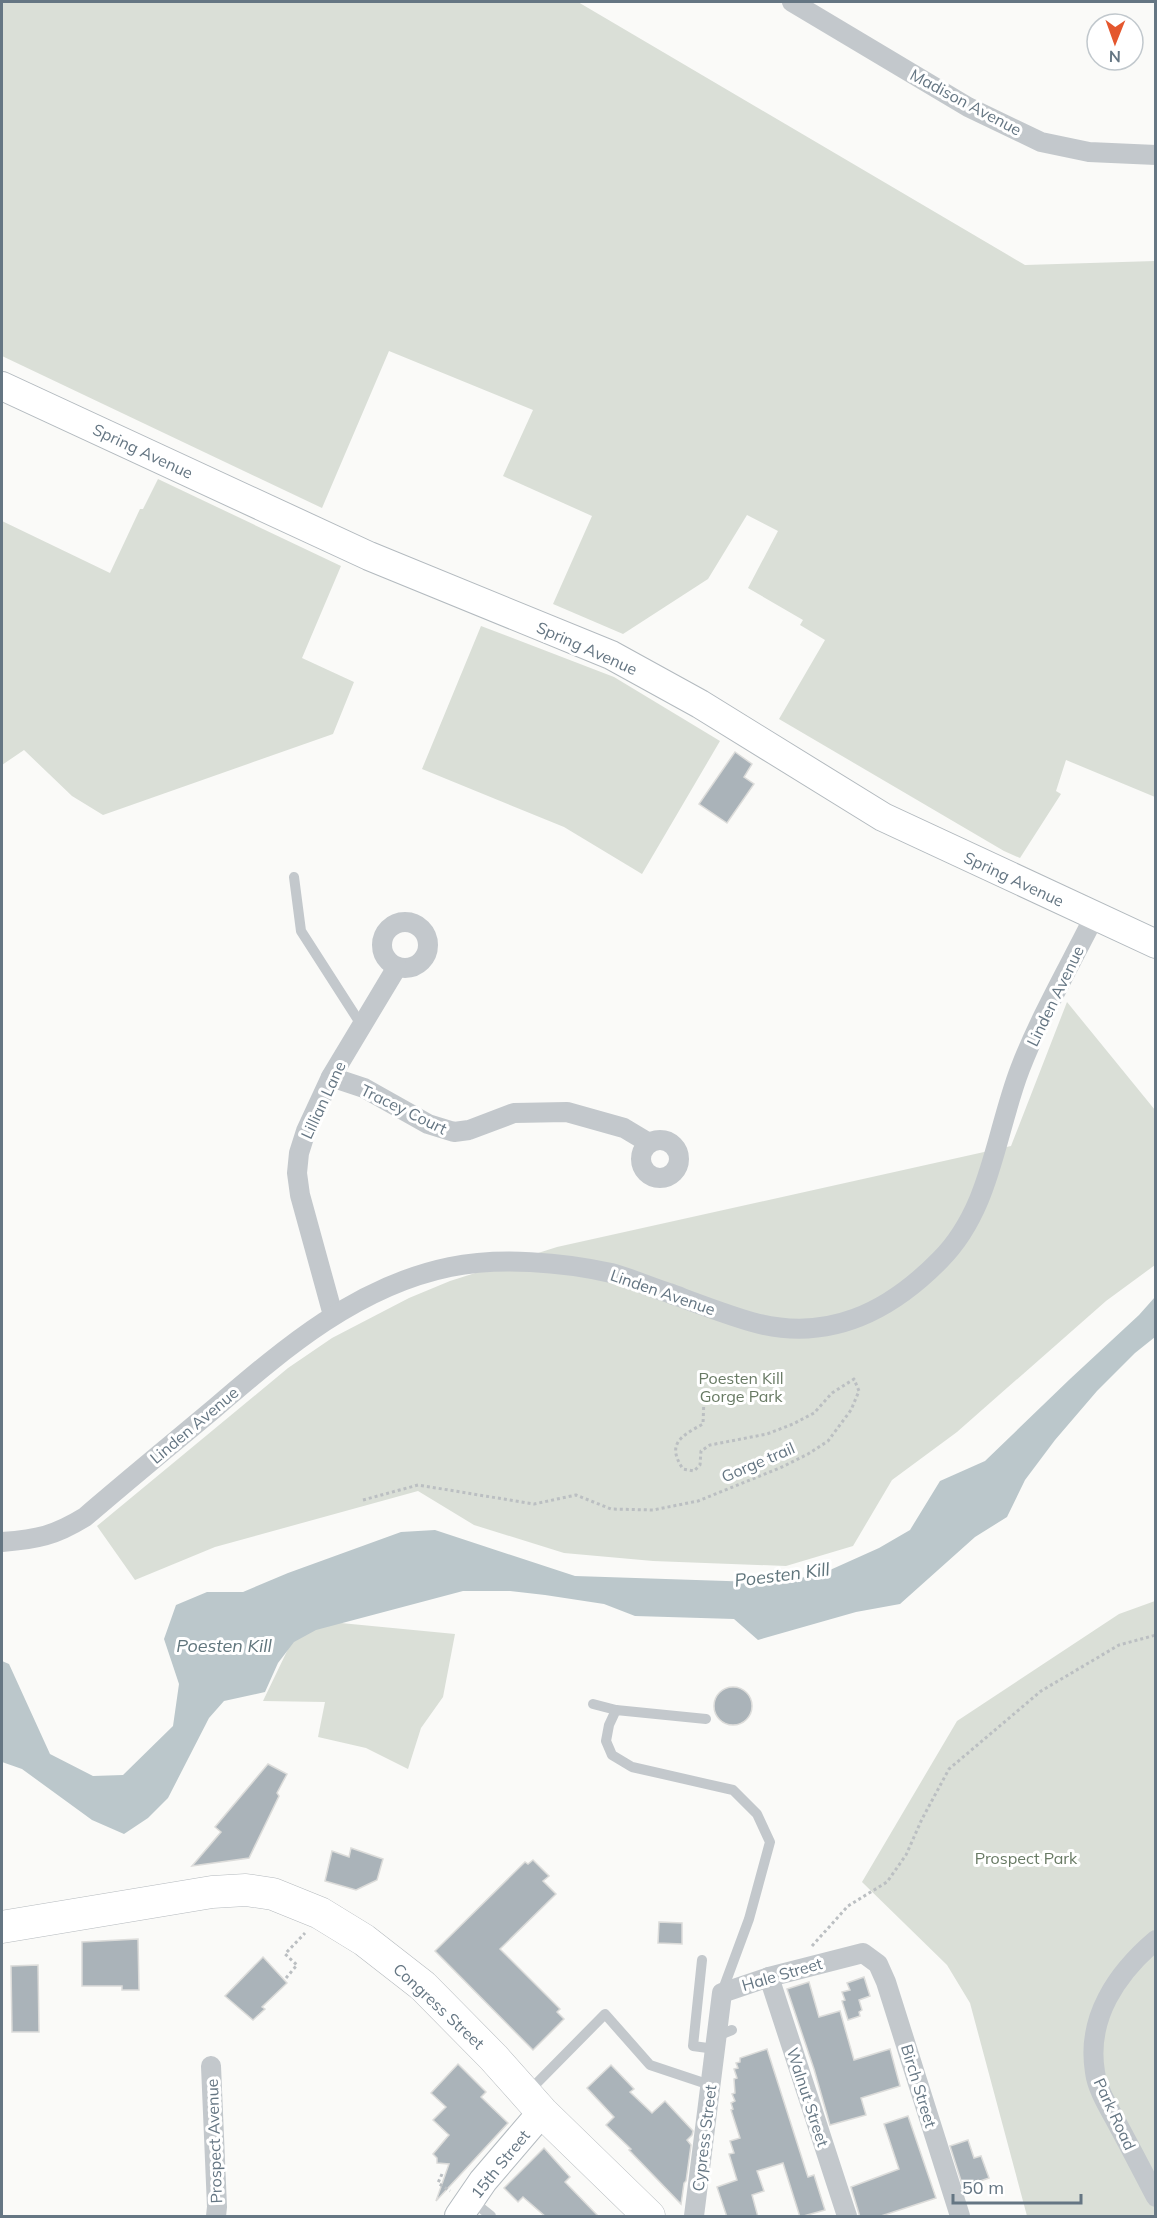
<svg xmlns="http://www.w3.org/2000/svg" width="1157" height="2218" font-family="Mulish,sans-serif">
<style>
.green{fill:#dadfd7}
.water{fill:#bbc7cb}
.building{fill:#aab3b9;stroke:#dcdcda;stroke-width:1.5}
.lines{fill:none;stroke-linecap:round;stroke-linejoin:round}
.secondary-casing{stroke:#b3babf;stroke-width:30}
.primary-casing{stroke:#b5babe;stroke-width:33}
.path{stroke:#bbbfc2;stroke-width:3;stroke-dasharray:3 3;stroke-linecap:butt}
.lane{stroke:#c3c8cc;stroke-width:10}
.street{stroke:#c3c8cc;stroke-width:20}
.secondary{stroke:#fff;stroke-width:28}
.primary{stroke:#fff;stroke-width:32}
.labels{text-anchor:middle;stroke-width:6;stroke-linejoin:round;paint-order:stroke}
.street-label{font-size:16px;fill:#657683;stroke:#fff}
.park-label{font-size:16px;fill:#687a64;stroke:#fff}
.water-label{font-size:18px;font-style:italic;fill:#60757c;stroke:#fff}
</style>
<rect width="100%" height="100%" fill="#fafaf8"/>
<!-- green -->
<g class="green">
<polygon points="2,2 578,2 1025,265 1155,261 1155,797 1066,760 1056,791 1061,794 1020,858 1004,851 779,719 825,640 800,625 803,620 748,588 778,531 747,515 708,579 623,634 553,604 592,516 503,476 533,410 389,351 322,508 2,356"/>
<polygon points="158,479 341,566 302,658 354,682 333,734 103,815 72,796 24,750 2,765 2,521 110,573 140,509 143,509"/>
<polygon points="481,626 614,677 720,741 642,874 564,827 422,769"/>
<polygon points="1067,1002 1155,1110 1155,1265 1106,1301 957,1432 892,1480 853,1546 786,1566 653,1561 564,1553 474,1525 418,1491 215,1547 135,1580 97,1526 288,1368 332,1338 409,1298 450,1281 557,1247 1011,1146"/>
<polygon points="1155,1601 1155,2216 1027,2216 970,2003 947,1965 862,1882 957,1721 1119,1614"/>
<polygon points="320,1621 455,1634 443,1697 421,1728 408,1769 366,1748 318,1737 325,1702 263,1701 301,1622"/>
</g>
<!-- water -->
<polygon class="water" points="1155,1297 1155,1337 1135,1353 1097,1391 1055,1440 1025,1480 1007,1517 975,1537 900,1604 856,1612 758,1640 734,1619 635,1616 604,1604 545,1595 510,1591 463,1591 316,1630 294,1642 278,1663 265,1692 224,1701 209,1718 168,1798 148,1818 124,1834 92,1820 22,1769 2,1762 2,1661 9,1664 50,1754 93,1776 123,1775 173,1726 179,1684 164,1639 176,1605 207,1592 243,1592 288,1573 401,1532 435,1530 575,1576 783,1583 830,1570 879,1548 910,1530 940,1481 985,1461 1070,1379 1139,1315"/>
<!-- building -->
<g class="building">
<polygon points="735,752 752,764 744,777 754,784 727,823 699,804"/>
<circle cx="733" cy="1706" r="19"/>
<polygon points="268,1764 287,1774 277,1793 279,1796 249,1858 192,1866 221,1832 215,1827"/>
<polygon points="351,1848 383,1859 377,1880 356,1890 325,1881 332,1851 349,1857"/>
<polygon points="533,1860 549,1876 543,1881 556,1894 500,1949 560,2009 557,2012 564,2019 533,2050 435,1951 525,1862 528,1864"/>
<polygon points="659,1922 682,1923 682,1944 658,1943"/>
<polygon points="138,1939 139,1990 122,1990 122,1986 82,1986 82,1942"/>
<polygon points="263,1957 287,1983 262,2007 265,2009 253,2020 225,1996"/>
<polygon points="38,1965 39,2032 12,2032 11,1966"/>
<polygon points="864,1977 870,1996 859,2000 862,2010 859,2012 860,2016 848,2020 842,2001 845,2000 842,1992 850,1990 847,1983"/>
<polygon points="809,1982 819,2017 840,2011 854,2060 890,2049 900,2086 861,2098 866,2115 830,2125 814,2069 787,1989"/>
<polygon points="767,2049 808,2177 814,2175 825,2210 800,2217 783,2163 757,2171 764,2191 752,2195 758,2217 727,2217 717,2187 737,2180 729,2154 734,2153 730,2141 740,2138 731,2110 733,2109 731,2103 735,2101 732,2094 735,2093 734,2079 737,2078 734,2069 738,2068 736,2063 740,2062 740,2058"/>
<polygon points="458,2064 486,2092 481,2097 508,2123 436,2201 449,2164 437,2163 437,2158 433,2154 449,2135 433,2120 446,2107 431,2093"/>
<polygon points="611,2065 634,2089 630,2092 652,2113 665,2101 693,2131 692,2135 687,2140 691,2145 686,2181 684,2183 681,2204 629,2150 631,2149 606,2125 614,2117 587,2088"/>
<polygon points="908,2116 936,2198 878,2217 860,2217 851,2187 899,2169 884,2124"/>
<polygon points="968,2140 974,2158 981,2156 989,2178 963,2187 950,2146"/>
<polygon points="544,2148 570,2177 565,2182 599,2217 546,2217 523,2197 518,2202 504,2188"/>
</g>
<g class="lines">
<defs>
<g id="secondary">
<polyline points="2,386 369,556 611,655 700,704 883,817 1156,944"/>
<polyline points="459,2216 483,2181 542,2112"/>
</g>
<polyline id="primary" points="2,1927 212,1892 246,1890 273,1894 320,1913 364,1940 423,1986 494,2058 542,2112 649,2216"/>
</defs>
<!-- secondary casing -->
<use href="#secondary" class="secondary-casing"/>
<!-- primary casing -->
<use href="#primary" class="primary-casing"/>
<!-- path -->
<g class="path">
<path d="M363 1500 418 1485 534 1504 576 1495 611 1509 653 1510 698 1501 782 1467 808 1454 828 1441 851 1410 859 1391 854 1379 832 1393 814 1413 793 1424 767 1434 710 1445 701 1451 700 1465 694 1471 683 1469C666 1444 681 1436 703 1424L704 1398"/>
<polyline points="812,1946 848,1906 887,1882 906,1855 922,1819 949,1769 1041,1691 1119,1645 1156,1635"/>
<polyline points="286,1978 297,1965 285,1954 305,1933"/>
<polyline points="442,2174 438,2183 450,2191"/>
</g>
<!-- lane -->
<g class="lane">
<polyline points="294,877 301,931 362,1026"/>
<polyline points="593,1704 616,1710"/>
<polyline points="706,1719 616,1710 609,1725 606,1741 612,1755 632,1767 733,1790 757,1814 770,1842 749,1919 722,1992"/>
<polyline points="702,1960 693,2046 715,2049"/>
<polyline points="717,2036 732,2030"/>
<polyline points="529,2091 605,2014 650,2065 710,2085"/>
<polyline points="471,2200 491,2216"/>
</g>
<!-- street -->
<g class="street">
<polyline points="792,2 968,107 1041,142 1089,152 1156,155"/>
<circle cx="405" cy="945" r="23"/>
<polyline points="331,1077 364,1088 428,1124 454,1132 469,1130 514,1113 567,1112 624,1128 649,1143"/>
<circle cx="660" cy="1159" r="19"/>
<polyline points="333,1315 300,1195 297,1173 299,1153 306,1131 331,1077 397,967"/>
<path d="M2 1542C38 1539 54 1536 85 1517 128 1480 172 1444 215 1408 285 1348 357 1286 450 1267 499 1257 562 1262 611 1273 630 1278 650 1287 669 1293 696 1303 724 1314 752 1322 827 1343 888 1313 940 1260 991 1209 995 1134 1020 1069 1040 1017 1069 967 1094 917"/>
<path d="M1156 1940C1117 1973 1086 2018 1095 2072 1097 2089 1109 2108 1117 2123 1130 2147 1143 2172 1156 2197"/>
<polyline points="769,1977 847,2216"/>
<polyline points="211,2066 217,2207 216,2216"/>
<polyline points="694,2216 722,1993 769,1977 863,1953 878,1964 886,1982 960,2216"/>
</g>
<!-- secondary -->
<use href="#secondary" class="secondary"/>
<!-- primary -->
<use href="#primary" class="primary"/>
</g>
<g class="labels">
<!-- street labels -->
<g class="street-label">
<text transform="translate(966 102) rotate(28)" y="6">Madison Avenue</text>
<text transform="translate(143 451) rotate(25)" y="6">Spring Avenue</text>
<text transform="translate(587 648) rotate(24)" y="6">Spring Avenue</text>
<text transform="translate(1014 879) rotate(25)" y="6">Spring Avenue</text>
<text transform="translate(1055 996) rotate(-64)" y="6">Linden Avenue</text>
<text transform="translate(323 1100) rotate(-65)" y="6">Lillian Lane</text>
<text transform="translate(404 1109) rotate(26)" y="6">Tracey Court</text>
<text transform="translate(663 1292) rotate(19)" y="6">Linden Avenue</text>
<text transform="translate(194 1425) rotate(-40)" y="6">Linden Avenue</text>
<text transform="translate(758 1462) rotate(-23)" y="6">Gorge trail</text>
<text transform="translate(782 1974) rotate(-16)" y="6">Hale Street</text>
<text transform="translate(439 2006) rotate(43)" y="6">Congress Street</text>
<text transform="translate(919 2086) rotate(73)" y="6">Birch Street</text>
<text transform="translate(808 2097) rotate(72)" y="6">Walnut Street</text>
<text transform="translate(1115 2114) rotate(65)" y="6">Park Road</text>
<text transform="translate(704 2138) rotate(-83)" y="6">Cypress Street</text>
<text transform="translate(214 2141) rotate(-92)" y="6">Prospect Avenue</text>
<text transform="translate(500 2164) rotate(-51)" y="6">15th Street</text>
</g>
<!-- park labels -->
<g class="park-label">
<text x="741" y="1384">Poesten Kill<tspan x="741" dy="18">Gorge Park</tspan></text>
<text x="1026" y="1864">Prospect Park</text>
</g>
<!-- water labels -->
<g class="water-label">
<text transform="translate(782 1575) rotate(-7)" y="6">Poesten Kill</text>
<text x="224" y="1652">Poesten Kill</text>
</g>
</g>
<!-- border -->
<rect width="1157" height="2218" fill="none" stroke="#657683" stroke-width="6"/>
<!-- north arrow -->
<g transform="translate(1115 42) rotate(181)"><circle r="28" fill="#ffffff" stroke="#c1c8cd" stroke-width="1.5"/>
<path d="M0-4.5L10 22L0 15L-10 22Z" fill="#e4572e"/>
<text y="-9" font-size="16" font-weight="bold" text-anchor="middle" fill="#657683">N</text>
</g>
<!-- scale -->
<path d="M953 2194v9h128v-9" fill="none" stroke="#657683" stroke-width="3"/>
<text x="962" y="2194" font-size="18" fill="#657683" stroke="#ffffff" stroke-width="4.5" paint-order="stroke">50 m</text>
</svg>
